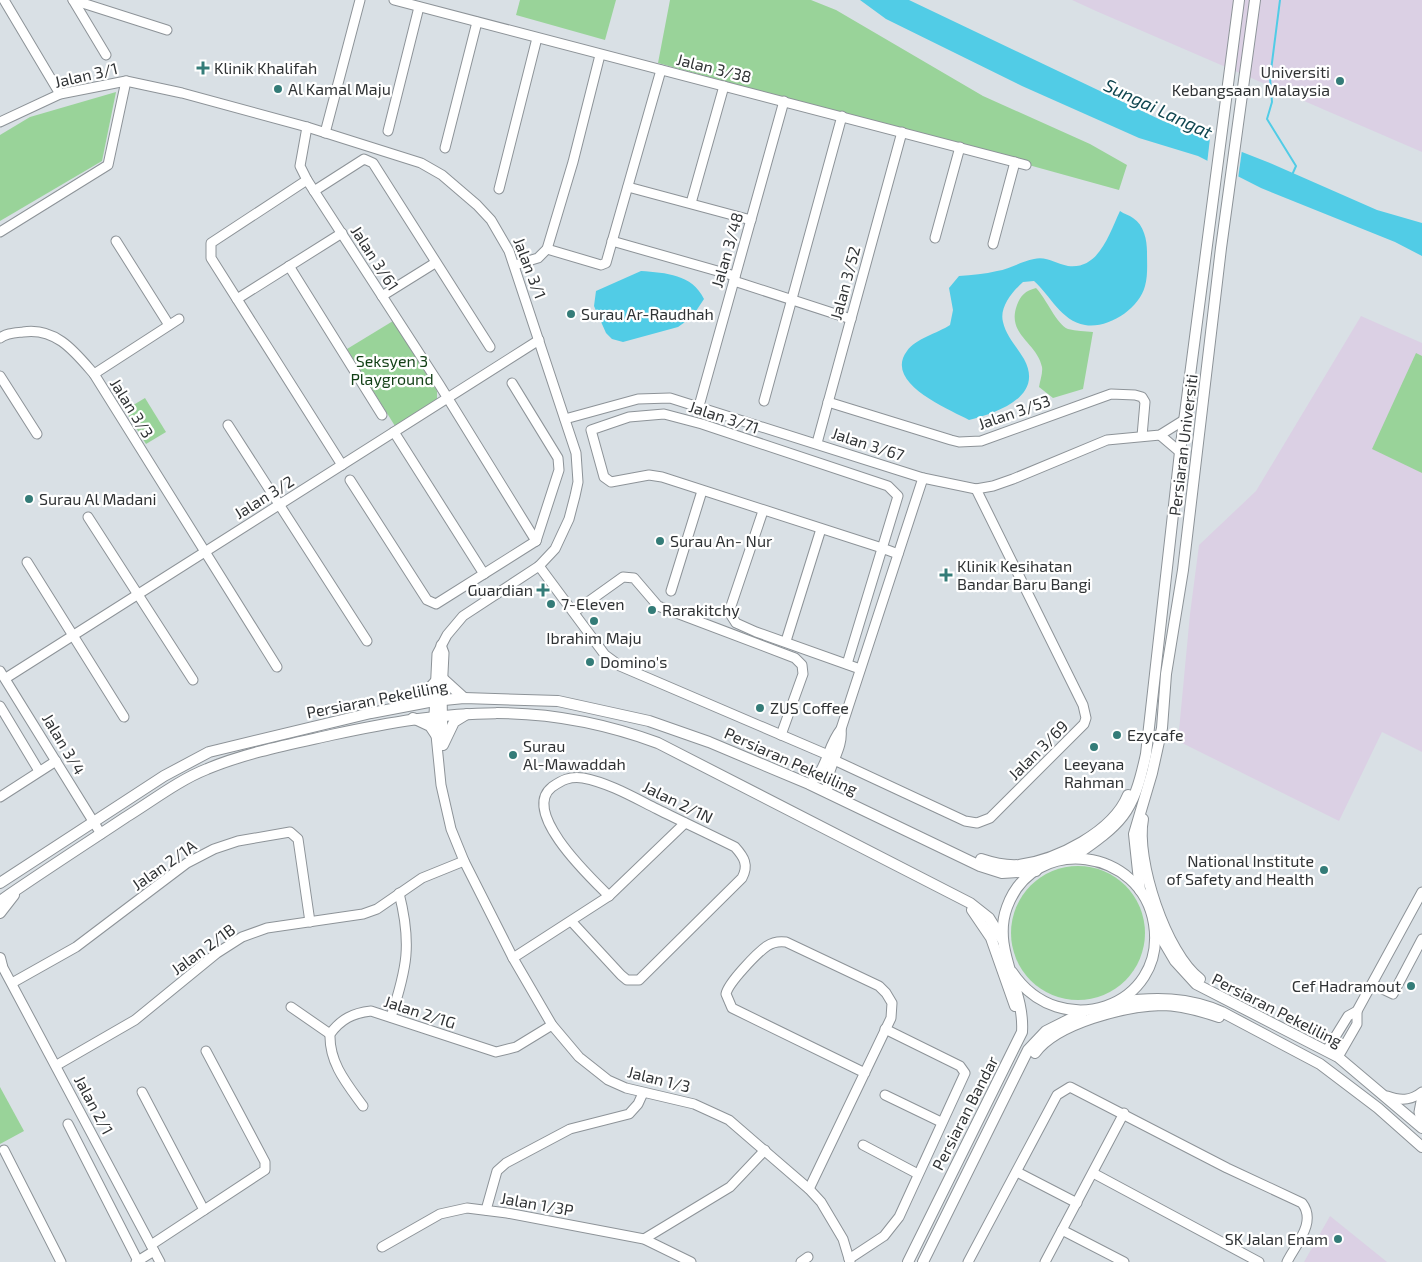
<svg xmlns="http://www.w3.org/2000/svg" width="1422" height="1262" font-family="'Exo 2',sans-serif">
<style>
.education{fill:#dbd0e4}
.green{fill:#99d399}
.water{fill:#51cce6}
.pier{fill:#d9e0e5}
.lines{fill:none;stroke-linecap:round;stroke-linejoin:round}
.stream{stroke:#51cce6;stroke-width:2}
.minor-casing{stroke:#8d9398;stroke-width:11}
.major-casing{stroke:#8d9398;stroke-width:12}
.minor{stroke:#fff;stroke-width:9}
.major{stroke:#fff;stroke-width:10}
.poi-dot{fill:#347c78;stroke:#fff;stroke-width:2}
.labels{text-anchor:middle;stroke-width:4.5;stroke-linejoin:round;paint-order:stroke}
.poi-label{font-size:16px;fill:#303335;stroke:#fff;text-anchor:start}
.street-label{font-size:16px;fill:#303335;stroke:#fff}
.park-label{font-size:16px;fill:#113f15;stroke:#fff}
.water-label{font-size:18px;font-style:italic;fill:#0f4650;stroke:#fff}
</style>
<rect width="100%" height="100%" fill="#d9e0e5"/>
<!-- education -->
<g class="education">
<polygon points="1072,0 1422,0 1422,152 1096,11"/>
<polygon points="1361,316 1422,343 1422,752 1382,732 1339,821 1178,741 1190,614 1199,545 1256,491"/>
<polygon points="1330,1216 1387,1262 1304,1262"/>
</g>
<!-- green -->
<g class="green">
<polygon points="520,0 616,0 605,40 516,15"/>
<polygon points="670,0 811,0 836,10 983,96 1090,144 1127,165 1119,190 658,63"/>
<polygon points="116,92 102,161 0,221 0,135 30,117"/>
<path d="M1036 288C1046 298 1057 325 1068 329 1076 331 1085 331 1093 332L1083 389 1053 398 1039 387C1040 381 1043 373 1042 367 1037 342 1006 335 1017 305 1021 295 1025 291 1036 288Z"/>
<polygon points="393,321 437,391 437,400 395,426 347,349"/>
<polygon points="1416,353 1422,356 1422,473 1372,449"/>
<polygon points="145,398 166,432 146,444 125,410"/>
<circle cx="1078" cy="933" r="67"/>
<polygon points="0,1087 24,1131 0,1144"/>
</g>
<!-- water -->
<g class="water">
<polygon points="860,0 909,0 1163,121 1270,163 1377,210 1422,223 1422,256 1395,242 1261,188 1198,156 1139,138 1022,86 886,19"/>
<path d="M1120 211C1124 214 1129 215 1133 218 1144 225 1147 240 1147 252 1147 263 1148 276 1145 286 1139 309 1108 329 1085 325 1061 321 1050 295 1034 281L1023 282C1013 291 999 307 1003 322 1006 336 1017 347 1024 359 1045 397 996 413 969 420 949 409 883 383 907 351 915 339 938 333 950 325L953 310 949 288 959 276C972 275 985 274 997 271 1010 269 1022 261 1034 259 1047 256 1056 264 1068 266 1099 270 1109 234 1120 211Z"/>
<path d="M641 271C666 273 692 274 704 299L692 317 678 327 623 342 612 339 606 333 594 306 596 291Z"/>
</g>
<!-- pier -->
<polygon class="pier" points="1210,138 1242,150 1238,179 1207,164"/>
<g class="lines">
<!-- stream -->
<polyline class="stream" points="1280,0 1270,78 1272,102 1267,119 1296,166 1292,175"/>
<defs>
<g id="minor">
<polyline points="4,0 60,94"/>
<polyline points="73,0 167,30"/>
<polyline points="73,0 106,55"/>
<polyline points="394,0 1026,165"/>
<polyline points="0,122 60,94 126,81 182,93 307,127 421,163 442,175 477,205 491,220 509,251 576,453 578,482 575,496 569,519 555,549 539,566 463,616 447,635 437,654 434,715 441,785 451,829 464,861 513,958 552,1025 579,1057 608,1080 626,1088 694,1104 729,1120 809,1189 821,1202 843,1239 850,1262"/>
<polyline points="307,127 300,166 307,180 439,384 536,541"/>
<polyline points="388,131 419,7"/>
<polyline points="325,133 360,0"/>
<polyline points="445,148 477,22"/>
<polyline points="307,180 211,243 211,258 342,465"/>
<polyline points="628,187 751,220"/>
<polyline points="499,189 537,38"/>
<polyline points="314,191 364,159 373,163 490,347"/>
<polyline points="691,203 724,86"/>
<polyline points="0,232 108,165 126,81"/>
<polyline points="935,238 960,147"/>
<polyline points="116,241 169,325"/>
<polyline points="612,241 735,276"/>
<polyline points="993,244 1015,162"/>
<polyline points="547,249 601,265 606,263 661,70"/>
<polyline points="515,265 538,258 547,249 573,162 600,55"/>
<polyline points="289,266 382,415"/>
<polyline points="734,281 851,319"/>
<polyline points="382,296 435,263"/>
<polyline points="237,299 342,233"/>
<path d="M0 338C7 333 14 333 23 332 56 327 75 352 94 374L277 667"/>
<polyline points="94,374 179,319"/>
<polyline points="0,376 37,434"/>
<polyline points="512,383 558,458 559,470 536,541"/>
<polyline points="764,401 842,116"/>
<polyline points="828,402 951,440 959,442 981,441 1111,394 1135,395 1142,397 1145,402 1142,436"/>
<polyline points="699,406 784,101"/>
<polyline points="565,419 638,399 670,398 923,478 976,489 993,486 1013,479 1107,440 1160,435 1184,420"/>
<polyline points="228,425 367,641"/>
<polyline points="394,432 484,574"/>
<polyline points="1160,435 1180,452"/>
<polyline points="817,443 902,132"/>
<polyline points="350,480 427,600 436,604 536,541"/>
<polyline points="763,511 729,612 736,623 756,632 860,669"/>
<polyline points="88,517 193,680"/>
<polyline points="27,562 124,717"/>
<polyline points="539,566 605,655 620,666 828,755"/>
<polyline points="671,591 702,491"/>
<polyline points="574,612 623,577 634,578 658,606 795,658 802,665 803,674 781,735"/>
<polyline points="786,641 821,529"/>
<polyline points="441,645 444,653 442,693 443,744"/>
<polyline points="847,664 898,496 888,486 702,424 664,414 629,417 591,430 604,477 611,482 649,475 662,477 882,548 898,554"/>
<polyline points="0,671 101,834"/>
<polyline points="6,678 539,340"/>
<polyline points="0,706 39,771"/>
<polyline points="834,760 965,821 977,823 990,818 1084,724 1086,718 1083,705 976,489"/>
<path d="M809 784C827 771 827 746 841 729L923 478"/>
<path d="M828 793C824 768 844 752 841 729"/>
<polyline points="0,797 56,761"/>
<path d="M572 922 621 975 627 980H639L742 878C749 865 744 857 735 847 709 834 683 822 657 809 633 797 609 783 583 778 570 776 562 780 552 787 520 812 592 879 609 896"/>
<polyline points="513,958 609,896 685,823"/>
<polyline points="0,962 160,1262"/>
<polyline points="12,983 76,947 187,863 214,849 238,841 290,832 298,839 310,922"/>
<polyline points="1372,984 1393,994 1422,939"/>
<polyline points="291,1007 330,1034"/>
<path d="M391 1017C407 968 412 944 399 893"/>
<polyline points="1327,1050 1348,1016 1357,1011 1422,892"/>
<polyline points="1338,1057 1357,1024 1357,1011"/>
<polyline points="57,1065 135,1020 217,953 242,937 267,928 363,914 377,909 422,878 464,861"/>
<polyline points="142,1092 204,1210"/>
<polyline points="885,1095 941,1122"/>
<path d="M1387 1096C1400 1101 1411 1101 1422 1092"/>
<polyline points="1422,1096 1419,1112 1422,1124"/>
<path d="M363 1106C347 1084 329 1063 330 1034 341 1019 353 1013 371 1011L496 1052 516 1047 552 1025"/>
<polyline points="68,1124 138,1261"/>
<polyline points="863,1145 918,1174"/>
<polyline points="4,1150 61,1262"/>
<polyline points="1017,1172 1077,1203"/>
<polyline points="1093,1173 1259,1262"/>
<path d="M809 1189 891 1018 892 1003 886 993 879 986 786 942C779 941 773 942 767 946 757 953 728 983 726 994L732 1008 865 1073"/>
<polyline points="486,1210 497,1171 506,1163 570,1129 629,1114 638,1104 643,1093"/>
<polyline points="1062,1230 1124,1262"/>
<polyline points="644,1239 730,1187 765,1150"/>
<polyline points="151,1245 265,1170 265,1162 206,1051"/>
<polyline points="382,1247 440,1214 467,1208 507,1213 644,1239 691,1262"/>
<polyline points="849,1259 884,1236 899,1217 965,1073 960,1066 885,1029"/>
<polyline points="136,1262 154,1251"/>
<polyline points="801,1262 808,1257"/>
<path d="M968 1262 1057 1095 1070 1087 1227 1168 1302 1203C1317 1222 1296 1244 1287 1262"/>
<polyline points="1045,1262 1124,1113"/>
</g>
<g id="major">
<polyline points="442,678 464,698"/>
<polyline points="415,704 435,682"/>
<polyline points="413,718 430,726 436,735"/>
<polyline points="443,745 454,722 467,714"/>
<path d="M1143 819C1135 859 1166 954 1200 979"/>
<path d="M1072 858C1122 823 1133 815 1146 754L1180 452 1239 0"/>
<path d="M981 859C993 863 1006 866 1019 865 1057 860 1113 832 1128 795"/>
<polyline points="0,883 164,776 209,752 371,713 434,701 464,698 558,701 649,721 709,742 809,784 980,866 1002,873 1036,871"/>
<polyline points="1140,890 1134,834 1152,773 1162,728 1166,674 1183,570 1221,248 1255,0"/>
<path d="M0 901C42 872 84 845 126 817 152 801 179 780 207 769 245 753 291 744 331 735 451 709 541 700 658 743L970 903 989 918 1002 939"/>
<polyline points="972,910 991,938 1015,1006"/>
<polyline points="0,913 14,895"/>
<polyline points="1155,927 1175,961 1196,984 1338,1057 1422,1128"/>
<polyline points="0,958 2,966"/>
<path d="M1118 1002C1155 997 1188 997 1222 1012L1320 1064 1378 1108 1422 1147"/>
<path d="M1035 1053C1057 1023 1125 1006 1162 1005 1181 1005 1201 1011 1219 1017"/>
<path d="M908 1262 1022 1032C1025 988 991 950 1007 907 1034 833 1142 848 1154 924 1167 1007 1060 1044 1012 972"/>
<polyline points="923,1262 1028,1050 1046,1031 1082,1013"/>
</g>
</defs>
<!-- minor casing -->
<use href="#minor" class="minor-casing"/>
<!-- major casing -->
<use href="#major" class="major-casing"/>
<!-- minor -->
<use href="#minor" class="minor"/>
<!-- major -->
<use href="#major" class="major"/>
</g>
<!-- markers -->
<g class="poi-dot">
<path d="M200.5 60.5h5v5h5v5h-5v5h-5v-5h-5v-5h5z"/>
<circle cx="1340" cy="81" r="5"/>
<circle cx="278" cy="89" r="5"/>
<circle cx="571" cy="314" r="5"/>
<circle cx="29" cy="499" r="5"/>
<circle cx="660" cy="541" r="5"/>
<path d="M943.5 567.5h5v5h5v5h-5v5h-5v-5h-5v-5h5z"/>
<path d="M540.5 582.5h5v5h5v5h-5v5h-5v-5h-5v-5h5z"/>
<circle cx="551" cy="604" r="5"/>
<circle cx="652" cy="610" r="5"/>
<circle cx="594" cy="621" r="5"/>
<circle cx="590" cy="662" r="5"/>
<circle cx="760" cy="708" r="5"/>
<circle cx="1117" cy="735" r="5"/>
<circle cx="1094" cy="747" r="5"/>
<circle cx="513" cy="755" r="5"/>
<circle cx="1324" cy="870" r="5"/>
<circle cx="1411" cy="986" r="5"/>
<circle cx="1338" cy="1239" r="5"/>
</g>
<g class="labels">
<!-- poi labels -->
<g class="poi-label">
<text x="214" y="74">Klinik Khalifah</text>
<text x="1330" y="78" text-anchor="end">Universiti<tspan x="1330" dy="18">Kebangsaan Malaysia</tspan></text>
<text x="288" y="95">Al Kamal Maju</text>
<text x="581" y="320">Surau Ar-Raudhah</text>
<text x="39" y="505">Surau Al Madani</text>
<text x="670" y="547">Surau An- Nur</text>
<text x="957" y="572">Klinik Kesihatan<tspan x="957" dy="18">Bandar Baru Bangi</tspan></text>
<text x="533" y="596" text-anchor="end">Guardian</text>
<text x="561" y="610">7-Eleven</text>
<text x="662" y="616">Rarakitchy</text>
<text x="594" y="644" text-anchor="middle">Ibrahim Maju</text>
<text x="600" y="668">Domino's</text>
<text x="770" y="714">ZUS Coffee</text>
<text x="1127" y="741">Ezycafe</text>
<text x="523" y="752">Surau<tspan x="523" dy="18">Al-Mawaddah</tspan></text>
<text x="1094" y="770" text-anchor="middle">Leeyana<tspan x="1094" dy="18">Rahman</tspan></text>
<text x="1314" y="867" text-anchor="end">National Institute<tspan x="1314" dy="18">of Safety and Health</tspan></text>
<text x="1401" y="992" text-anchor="end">Cef Hadramout</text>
<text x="1328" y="1245" text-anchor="end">SK Jalan Enam</text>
</g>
<!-- street labels -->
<g class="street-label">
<text transform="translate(714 68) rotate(14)" y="6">Jalan 3/38</text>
<text transform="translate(86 75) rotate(-13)" y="6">Jalan 3/1</text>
<text transform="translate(727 250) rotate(-74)" y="6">Jalan 3/48</text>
<text transform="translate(375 258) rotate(57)" y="6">Jalan 3/61</text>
<text transform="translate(530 268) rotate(69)" y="6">Jalan 3/1</text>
<text transform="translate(845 283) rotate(-75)" y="6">Jalan 3/52</text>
<text transform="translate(132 408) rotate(58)" y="6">Jalan 3/3</text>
<text transform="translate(1014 412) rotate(-19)" y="6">Jalan 3/53</text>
<text transform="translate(724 417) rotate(18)" y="6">Jalan 3/71</text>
<text transform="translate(868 444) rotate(18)" y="6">Jalan 3/67</text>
<text transform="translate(1183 445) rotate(-83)" y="6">Persiaran Universiti</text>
<text transform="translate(264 497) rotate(-32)" y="6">Jalan 3/2</text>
<text transform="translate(377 699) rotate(-11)" y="6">Persiaran Pekeliling</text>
<text transform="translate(64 744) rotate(59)" y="6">Jalan 3/4</text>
<text transform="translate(1038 750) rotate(-45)" y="6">Jalan 3/69</text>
<text transform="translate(791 761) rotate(24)" y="6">Persiaran Pekeliling</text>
<text transform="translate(678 802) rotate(26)" y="6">Jalan 2/1N</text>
<text transform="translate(164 865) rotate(-35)" y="6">Jalan 2/1A</text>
<text transform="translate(203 949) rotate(-36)" y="6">Jalan 2/1B</text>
<text transform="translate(1277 1010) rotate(27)" y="6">Persiaran Pekeliling</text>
<text transform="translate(420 1012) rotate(18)" y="6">Jalan 2/1G</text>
<text transform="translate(659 1079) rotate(14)" y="6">Jalan 1/3</text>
<text transform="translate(94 1105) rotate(62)" y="6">Jalan 2/1</text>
<text transform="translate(965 1113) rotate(-63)" y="6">Persiaran Bandar</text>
<text transform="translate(537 1204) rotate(10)" y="6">Jalan 1/3P</text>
</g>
<!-- park labels -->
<g class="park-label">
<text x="392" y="367">Seksyen 3<tspan x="392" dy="18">Playground</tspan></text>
</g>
<!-- water labels -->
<g class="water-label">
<text transform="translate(1158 109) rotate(25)" y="6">Sungai Langat</text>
</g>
</g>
</svg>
